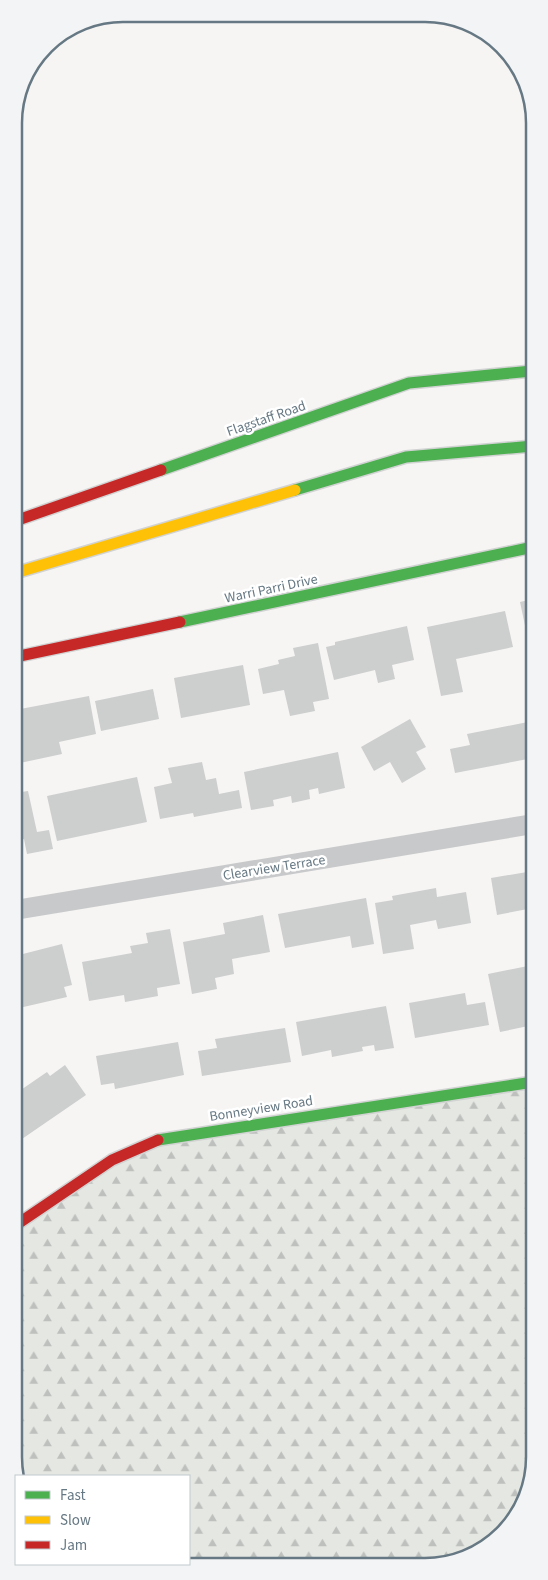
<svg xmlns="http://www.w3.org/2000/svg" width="548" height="1580" font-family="'Source Sans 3',sans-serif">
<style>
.forest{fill:url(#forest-firs)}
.building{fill:#cdcece}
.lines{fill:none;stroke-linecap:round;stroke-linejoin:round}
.fast-casing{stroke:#d1d2d2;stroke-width:14}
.slow-casing{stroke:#d1d2d2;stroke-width:14}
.jam-casing{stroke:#d1d2d2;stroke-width:14}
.street{stroke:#c8c9ca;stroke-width:20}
.fast{stroke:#4caf50;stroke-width:11}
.slow{stroke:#ffc107;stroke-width:11}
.jam{stroke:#c62828;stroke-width:11}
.labels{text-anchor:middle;stroke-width:5;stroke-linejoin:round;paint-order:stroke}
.street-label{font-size:14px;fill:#667883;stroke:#fff}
.rim{fill:none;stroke:#667883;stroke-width:2.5}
</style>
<defs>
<pattern id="forest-firs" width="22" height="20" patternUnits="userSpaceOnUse" patternTransform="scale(1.25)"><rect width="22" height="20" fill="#e4e7e2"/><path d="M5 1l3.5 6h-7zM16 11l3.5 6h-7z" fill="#bdc0bd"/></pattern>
</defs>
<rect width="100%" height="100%" fill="#f6f5f4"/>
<!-- forest -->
<polygon class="forest" points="533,1082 534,1464 507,1529 447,1564 102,1564 189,1564 189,1476 16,1476 16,1479 16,1226 156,1140"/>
<!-- building -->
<g class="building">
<polygon points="533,599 533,633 527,635 520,602"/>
<polygon points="505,611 513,647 456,659 463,692 441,696 427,627"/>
<polygon points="407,626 414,660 392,665 395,679 378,683 375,670 334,680 326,647 335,645 335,642"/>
<polygon points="318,643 329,699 313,702 315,711 290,716 284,690 263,694 258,669 279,664 278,660 295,656 293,648"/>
<polygon points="243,665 250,705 181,718 174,678"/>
<polygon points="153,689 159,719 101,731 95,701"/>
<polygon points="89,696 96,734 59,742 62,754 20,763 15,735 15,710"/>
<polygon points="410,719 426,747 416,752 426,769 402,783 390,762 374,771 361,747"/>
<polygon points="528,722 533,758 455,773 450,749 470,745 467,734"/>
<polygon points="338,752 345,788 319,794 318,788 309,790 310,799 292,803 291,796 273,800 274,806 251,810 244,772"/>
<polygon points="202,762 206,780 216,778 219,794 239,790 242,808 194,817 193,813 160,819 154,787 172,783 168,768"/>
<polygon points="137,777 147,822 57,841 47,796"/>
<polygon points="28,791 37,832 49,830 53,849 27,854 24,839 15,841 15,793"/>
<polygon points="533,871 533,908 497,915 491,878"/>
<polygon points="436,888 437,897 466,892 471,923 438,929 436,920 410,925 414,949 383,954 375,903 393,900 392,896"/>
<polygon points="366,898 374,944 352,948 350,936 285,948 278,914"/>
<polygon points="263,915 270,952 232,959 234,974 215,978 217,989 192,994 183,942 225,934 223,923"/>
<polygon points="170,929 180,984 157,988 158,996 125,1002 124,995 89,1001 82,962 132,953 130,946 148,943 146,933"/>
<polygon points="62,944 72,985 64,987 67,997 19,1008 15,995 15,956"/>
<polygon points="533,965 533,1025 500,1032 488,974"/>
<polygon points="465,993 467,1005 485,1002 489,1025 415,1038 409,1003"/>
<polygon points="386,1006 394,1048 375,1051 374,1045 362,1047 363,1051 332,1057 331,1050 302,1056 296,1022"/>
<polygon points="285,1028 291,1062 202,1076 198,1051 217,1048 215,1039"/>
<polygon points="178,1042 184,1075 115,1089 114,1083 101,1085 96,1056"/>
<polygon points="65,1065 86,1095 19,1141 15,1136 15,1094 47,1072 50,1076"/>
</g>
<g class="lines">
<defs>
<g id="fast">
<polyline points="161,470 409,383 532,371"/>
<polyline points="295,490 406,457 533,446"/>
<polyline points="180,622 533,547"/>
<polyline points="158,1140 533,1082"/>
</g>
<polyline id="slow" points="15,573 295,490"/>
<g id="jam">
<polyline points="15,521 161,470"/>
<polyline points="15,657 180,622"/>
<polyline points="16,1225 112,1160 158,1140"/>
</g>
</defs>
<!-- fast casing -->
<use href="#fast" class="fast-casing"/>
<!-- slow casing -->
<use href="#slow" class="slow-casing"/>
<!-- jam casing -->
<use href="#jam" class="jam-casing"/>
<!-- street -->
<polyline class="street" points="15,910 533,824"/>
<!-- fast -->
<use href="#fast" class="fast"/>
<!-- slow -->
<use href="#slow" class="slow"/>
<!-- jam -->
<use href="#jam" class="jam"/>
</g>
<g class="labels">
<!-- street labels -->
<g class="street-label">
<text transform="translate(266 418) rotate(-19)" y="5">Flagstaff Road</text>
<text transform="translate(271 588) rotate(-12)" y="5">Warri Parri Drive</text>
<text transform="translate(274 867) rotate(-9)" y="5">Clearview Terrace</text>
<text transform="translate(261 1108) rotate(-9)" y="5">Bonneyview Road</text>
</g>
</g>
<!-- crop -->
<path d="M0 0H548V1580H0ZM123 22H425A101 101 0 0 1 526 123V1457A101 101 0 0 1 425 1558H123A101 101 0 0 1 22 1457V123A101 101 0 0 1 123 22Z" fill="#f3f4f5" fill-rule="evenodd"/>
<path class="rim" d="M123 22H425A101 101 0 0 1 526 123V1457A101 101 0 0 1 425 1558H123A101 101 0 0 1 22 1457V123A101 101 0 0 1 123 22Z"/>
<!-- legend -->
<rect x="15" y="1475" width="175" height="90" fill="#ffffff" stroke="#c2c9cd"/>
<rect x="25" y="1491" width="25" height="8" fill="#4caf50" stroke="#c2c9cd"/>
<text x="60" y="1500" font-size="15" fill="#667883">Fast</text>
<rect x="25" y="1516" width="25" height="8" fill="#ffc107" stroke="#c2c9cd"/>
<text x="60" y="1525" font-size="15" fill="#667883">Slow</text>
<rect x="25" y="1541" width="25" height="8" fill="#c62828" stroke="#c2c9cd"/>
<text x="60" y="1550" font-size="15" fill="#667883">Jam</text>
</svg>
